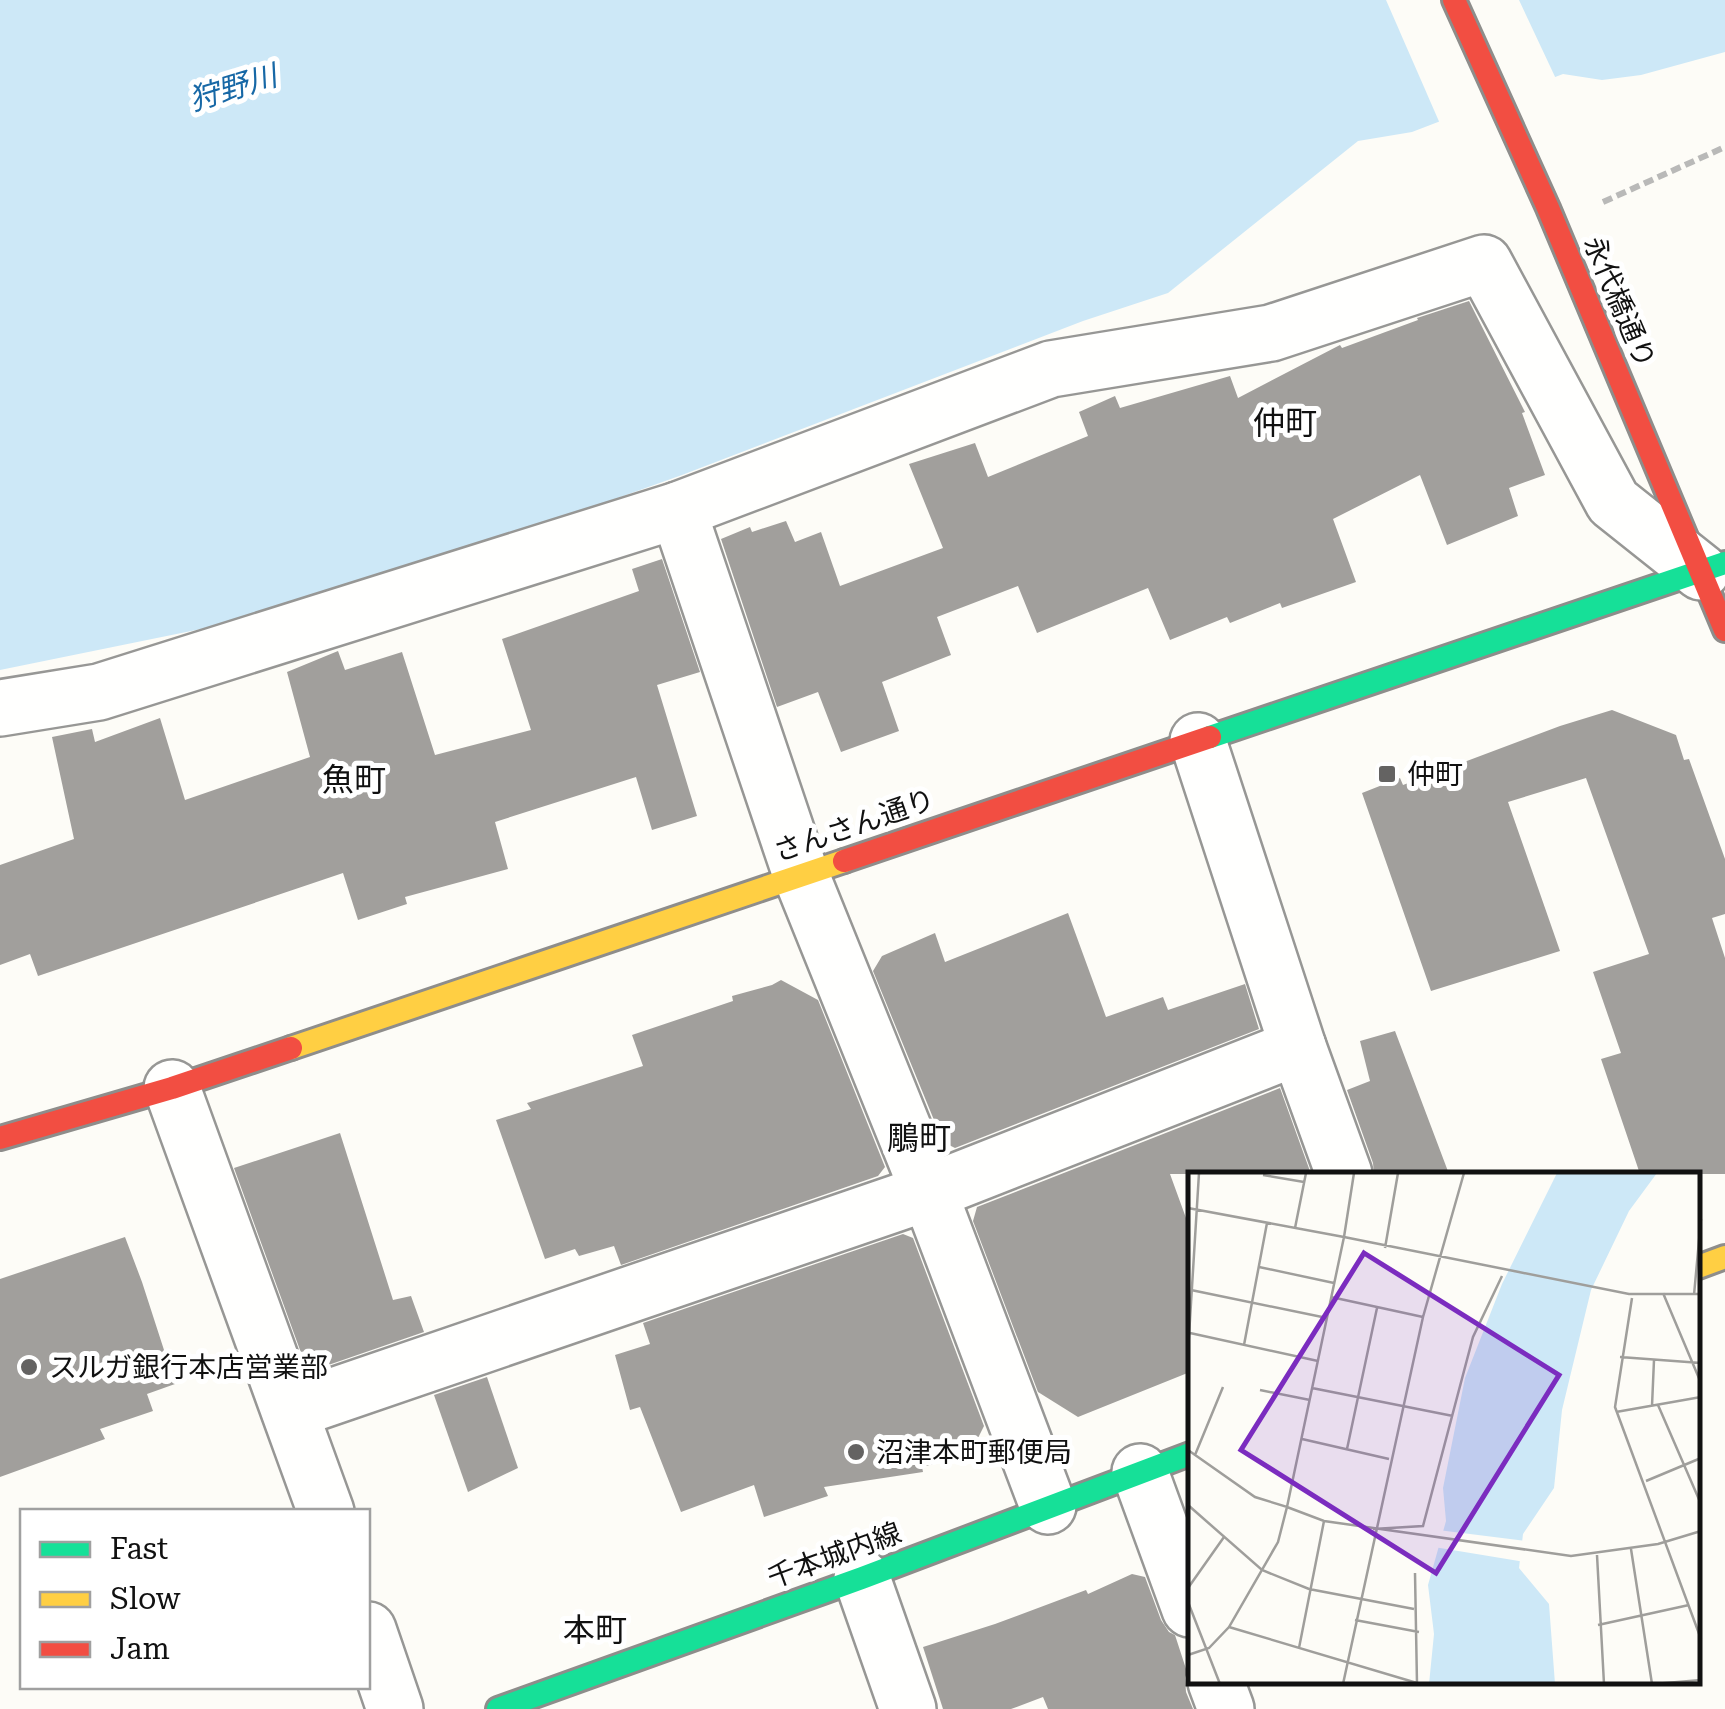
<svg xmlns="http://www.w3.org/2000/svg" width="1725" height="1709" font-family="'Roboto Serif','Noto Sans JP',serif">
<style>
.water{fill:#cde8f7}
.pier{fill:#fdfcf7}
.building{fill:#a19f9c}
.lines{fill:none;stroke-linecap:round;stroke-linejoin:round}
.street-casing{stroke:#979795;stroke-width:60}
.fast-casing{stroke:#8e8d8b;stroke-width:28}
.slow-casing{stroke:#8e8d8b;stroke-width:28}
.jam-casing{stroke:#8e8d8b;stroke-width:28}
.path{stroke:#b9b9b8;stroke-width:6;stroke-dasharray:10 5;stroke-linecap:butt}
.street{stroke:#fffffe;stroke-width:55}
.fast{stroke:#16e098;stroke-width:22}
.slow{stroke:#ffcf43;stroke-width:22}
.jam{stroke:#f24e42;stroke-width:22}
.poi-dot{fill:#646362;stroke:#fff;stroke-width:4}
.labels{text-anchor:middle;stroke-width:10;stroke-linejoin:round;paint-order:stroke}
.street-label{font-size:28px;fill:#111;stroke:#fff}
.poi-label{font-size:28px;fill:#111;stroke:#fff;text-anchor:start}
.water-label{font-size:30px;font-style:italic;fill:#1768a6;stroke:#fff}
.quarter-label{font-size:32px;fill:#111;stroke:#fff}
.inset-road{fill:none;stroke:#9f9e9b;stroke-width:2.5}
.view{fill:#7b2cbf;fill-opacity:0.15;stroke:#7b2cbf;stroke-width:5}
.inset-edge{fill:none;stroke:#111;stroke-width:5}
</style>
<rect width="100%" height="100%" fill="#fdfcf7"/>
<!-- water -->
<polygon class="water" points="0,0 1725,0 1725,52 1641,75 1602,80 1563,74 1412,132 1358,141 1168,293 1083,321 682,475 388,580 201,629 0,670"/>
<!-- pier -->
<polygon class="pier" points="1386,0 1519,0 1557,81 1441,126"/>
<!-- building -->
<g class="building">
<polygon points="1469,301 1525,412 1522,413 1545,475 1509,488 1518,516 1447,545 1420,475 1333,519 1356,582 1282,608 1280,603 1230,623 1227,617 1170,640 1148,588 1037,633 1018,586 937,617 951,655 882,682 899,731 841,752 818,692 777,707 721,539 750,527 752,532 786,521 795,542 821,532 840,586 943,548 909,464 975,443 988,477 1088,436 1079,412 1115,396 1120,408 1230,376 1238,398 1340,345 1342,348 1418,320 1417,318"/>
<polygon points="662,559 700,672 657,685 697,816 652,830 636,777 495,822 508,869 405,897 407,904 358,920 343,873 38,976 30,954 0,965 0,865 74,839 52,737 92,729 95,742 160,718 185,800 310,757 287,672 338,651 345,670 402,652 435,755 531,730 502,639 639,591 632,569"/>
<polygon points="1612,710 1676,735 1684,760 1689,759 1725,859 1725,914 1712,918 1725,958 1725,1174 1640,1174 1601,1059 1621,1053 1593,972 1649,954 1586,778 1508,802 1560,951 1431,991 1362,793 1400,778 1403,785 1560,726"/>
<polygon points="1068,913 1106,1017 1163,997 1168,1010 1245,984 1259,1029 955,1148 943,1142 873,971 882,956 935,933 945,962"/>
<polygon points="781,980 818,1000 885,1167 878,1176 621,1265 614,1246 579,1256 575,1249 545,1259 496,1120 531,1109 527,1103 643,1066 632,1035 733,1001 732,996 772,985"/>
<polygon points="1395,1031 1449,1174 1374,1174 1373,1163 1347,1090 1370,1081 1360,1041"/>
<polygon points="1280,1088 1311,1174 1170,1174 1190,1229 1190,1372 1078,1417 1038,1392 973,1221 977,1207"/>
<polygon points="340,1133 393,1300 411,1296 424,1332 308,1372 234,1168"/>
<polygon points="903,1234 913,1238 984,1426 970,1454 922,1467 923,1472 824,1487 828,1496 764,1517 754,1485 681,1512 640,1407 630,1410 615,1355 650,1344 643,1323"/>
<polygon points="125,1237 142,1282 175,1384 147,1394 153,1411 100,1429 105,1439 0,1477 0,1279"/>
<polygon points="487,1377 518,1468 468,1492 434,1395"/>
<polygon points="1132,1574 1145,1577 1161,1620 1169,1632 1175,1635 1187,1672 1185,1678 1186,1692 1193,1709 1048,1709 1043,1697 1011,1709 943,1709 923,1647 995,1624 1086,1590 1088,1594"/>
</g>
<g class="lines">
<defs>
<g id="street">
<polyline points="678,510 801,875 929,1192 1048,1506"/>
<polyline points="0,708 99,692 678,510 1051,369 1271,333 1484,263 1613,502 1701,572"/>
<polyline points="1198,741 1298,1047 1344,1174"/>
<polyline points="172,1088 326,1512"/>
<polyline points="290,1411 929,1192 1298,1047"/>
<polyline points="1140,1472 1190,1609"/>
<polyline points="862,1578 908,1709"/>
<polyline points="368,1630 395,1709"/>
<polyline points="1216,1682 1226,1709"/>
</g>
<g id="fast">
<polyline points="1210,737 1725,563"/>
<polyline points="498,1709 862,1578 1190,1454"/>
</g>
<g id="slow">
<polyline points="291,1048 844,861"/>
<polyline points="1698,1267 1725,1257"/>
</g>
<g id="jam">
<polyline points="1454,0 1548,208 1725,630"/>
<polyline points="844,861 1210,737"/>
<polyline points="0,1138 172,1088 291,1048"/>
</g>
</defs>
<!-- street casing -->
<use href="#street" class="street-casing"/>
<!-- fast casing -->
<use href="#fast" class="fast-casing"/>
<!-- slow casing -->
<use href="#slow" class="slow-casing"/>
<!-- jam casing -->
<use href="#jam" class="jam-casing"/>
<!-- path -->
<polyline class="path" points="1603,202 1725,147"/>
<!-- street -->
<use href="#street" class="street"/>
<!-- fast -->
<use href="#fast" class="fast"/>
<!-- slow -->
<use href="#slow" class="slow"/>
<!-- jam -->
<use href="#jam" class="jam"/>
</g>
<!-- markers -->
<g class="poi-dot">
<rect x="1377" y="764" width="20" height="20" rx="5"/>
<circle cx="29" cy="1367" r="10"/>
<circle cx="856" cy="1452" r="10"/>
</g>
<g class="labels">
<!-- street labels -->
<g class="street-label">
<text transform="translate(1620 302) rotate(67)" y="10">永代橋通り</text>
<text transform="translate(854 825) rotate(-19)" y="10">さんさん通り</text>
<text transform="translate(834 1555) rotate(-20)" y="10">千本城内線</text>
</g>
<!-- poi labels -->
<g class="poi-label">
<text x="1407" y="784">仲町</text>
<text x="49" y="1377">スルガ銀行本店営業部</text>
<text x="876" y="1462">沼津本町郵便局</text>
</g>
<!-- water labels -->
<g class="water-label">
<text transform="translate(233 88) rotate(-17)" y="10">狩野川</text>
</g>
<!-- quarter labels -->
<g class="quarter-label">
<text x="1285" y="434">仲町</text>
<text x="354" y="791">魚町</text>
<text x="919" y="1149">鵰町</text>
<text x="595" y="1641">本町</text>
</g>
</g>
<!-- overview -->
<g transform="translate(1188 1172)">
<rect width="512" height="512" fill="#fdfcf7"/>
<path d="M369 1H469L441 39 403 118 374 238 366 316 335 362 331 396 361 432 367 512H241L246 462 240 413 258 349 255 316 277 206 314 112Z" fill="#cde8f7"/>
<path d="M250 358 339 369 337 390 246 375Z" fill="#fdfcf7"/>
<path class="inset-road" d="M75 3 116 10M0 36 156 65 166 1M107 56 118 1M156 65 441 122H513M197 76 210 1M71 95 146 111M3 118 139 146M475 121 513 211M506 123 513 47M143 125 235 145M444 126 427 235 513 467M2 161 130 189M56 173 79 51M0 180 11 1M432 185 513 191M124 216 265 244M72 218 122 228M470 233 513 332M464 234 466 188M428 240 513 225M114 267 201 287M159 277 189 136M0 278 67 325 99 335 156 65M7 283 35 215M458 309 513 286M0 333 74 398 121 417 226 437M185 357 235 354 285 165 314 104M443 377 464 512M409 383 416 512M227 401 229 512M0 416 36 365M0 430 32 512M167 448 231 460M410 453 501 433M41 455 229 511M111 476 136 349M0 483 21 476 41 455 90 370 99 335 136 349 383 384 470 372 513 359M155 512 235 145 276 1M466 512 513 508"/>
<path class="view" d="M176 81 371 203 248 401 53 278Z"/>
<rect width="512" height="512" class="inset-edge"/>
</g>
<!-- legend -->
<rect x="20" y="1509" width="350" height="180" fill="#ffffff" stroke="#a0a0a0" stroke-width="2.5"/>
<rect x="40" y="1542" width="50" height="15" fill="#16e098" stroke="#a0a0a0" stroke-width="2.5"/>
<text x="110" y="1559" font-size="30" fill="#111111">Fast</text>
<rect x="40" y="1592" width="50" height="15" fill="#ffcf43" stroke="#a0a0a0" stroke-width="2.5"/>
<text x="110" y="1609" font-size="30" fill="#111111">Slow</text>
<rect x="40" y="1642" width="50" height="15" fill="#f24e42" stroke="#a0a0a0" stroke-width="2.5"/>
<text x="110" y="1659" font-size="30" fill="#111111">Jam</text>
</svg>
